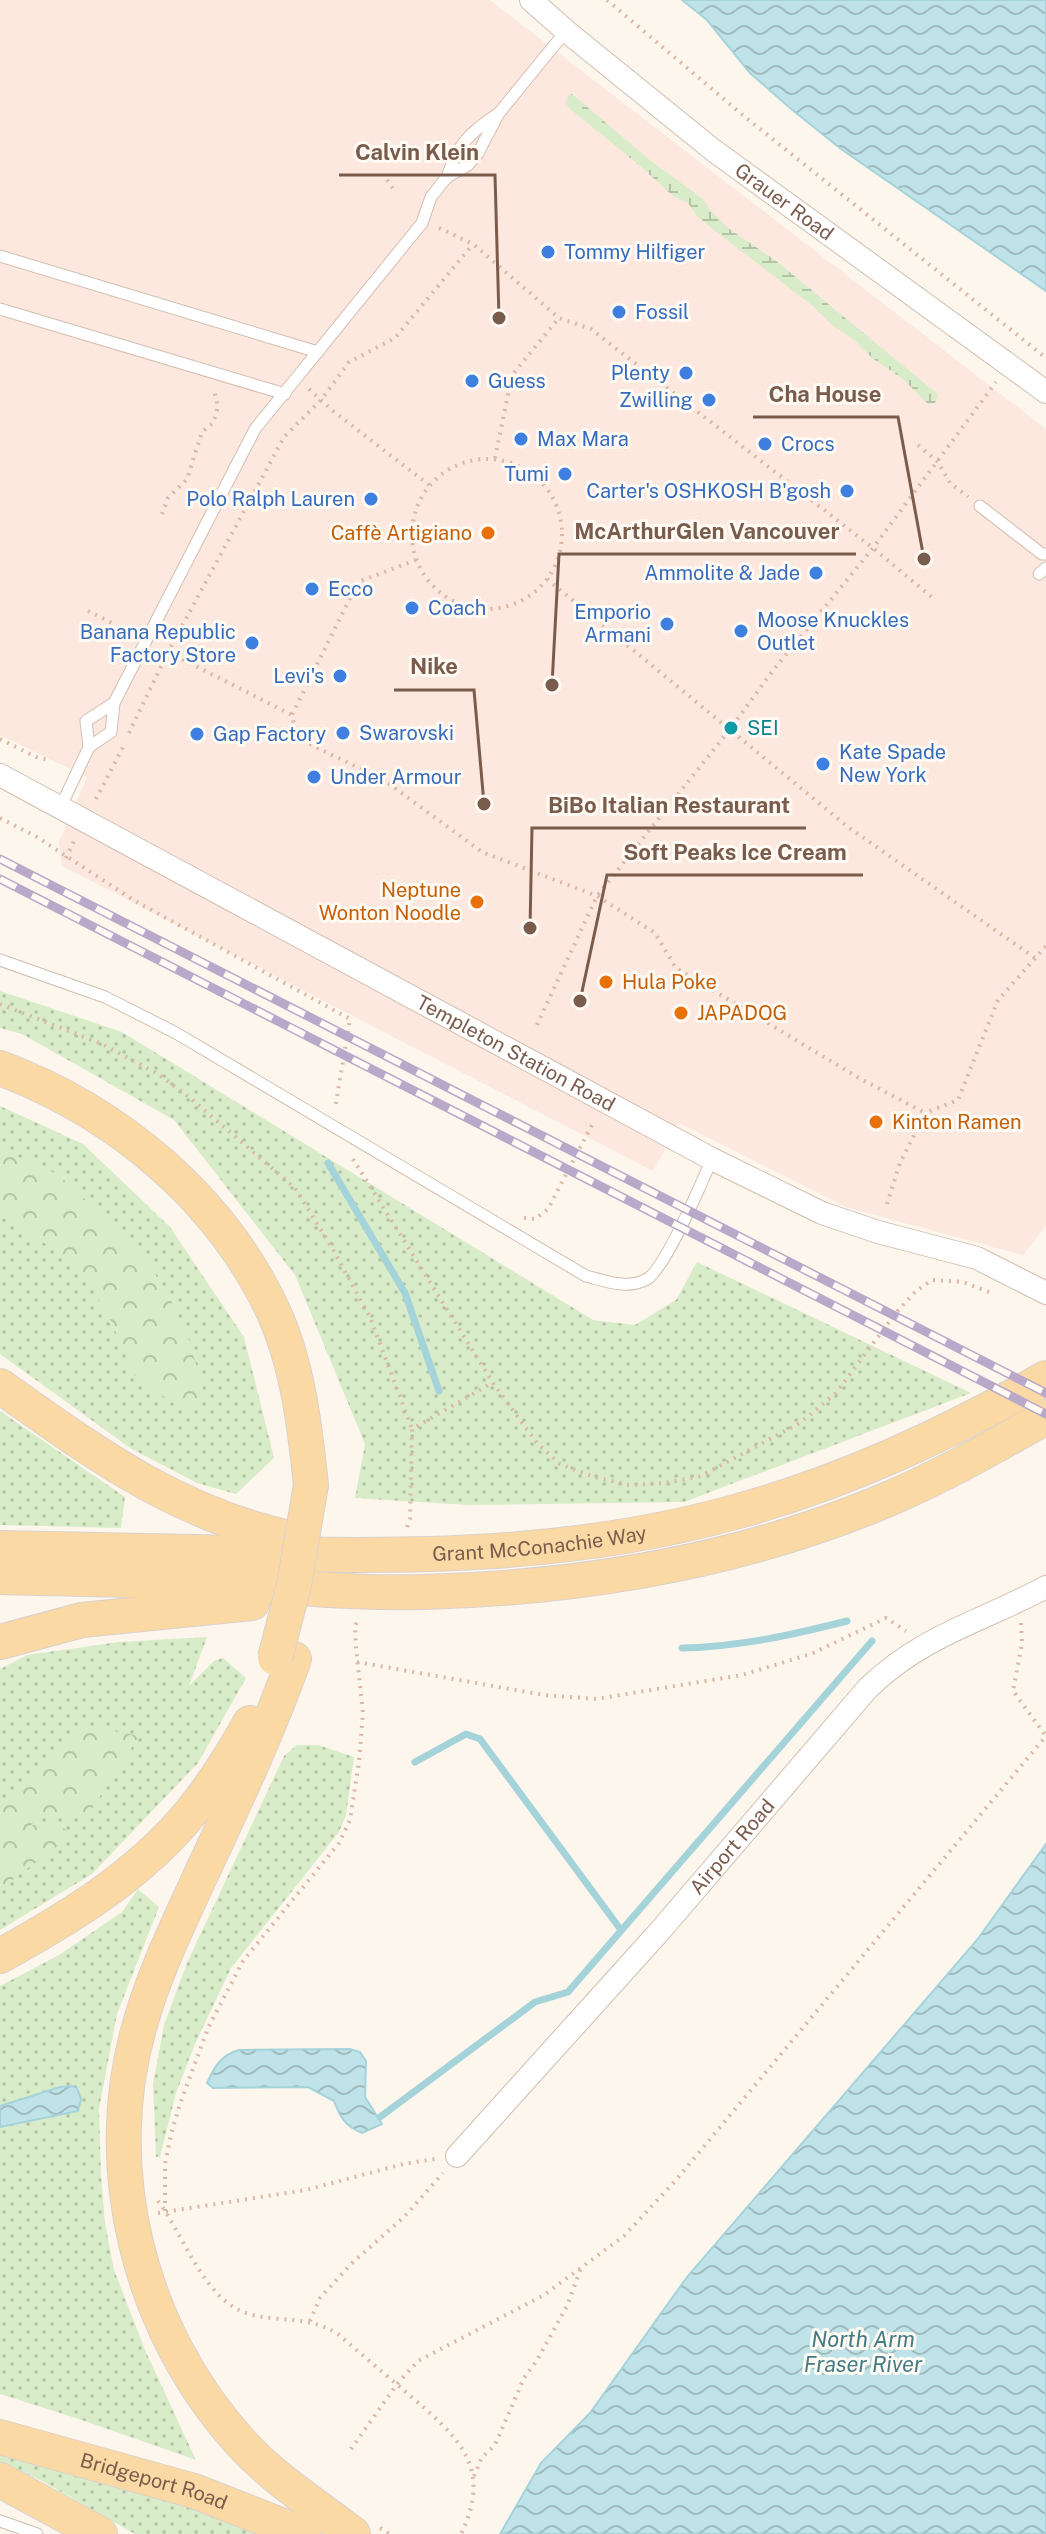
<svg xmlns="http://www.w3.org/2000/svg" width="1046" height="2534" font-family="'Public Sans',sans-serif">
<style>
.commercial{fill:#fde8e0}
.grass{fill:url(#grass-dots)}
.forest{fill:url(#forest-crowns)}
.wetland{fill:url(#wetland-marsh)}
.water{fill:url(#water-waves);stroke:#a5d3da;stroke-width:2}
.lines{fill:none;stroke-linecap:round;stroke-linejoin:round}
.stream{stroke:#a5d3da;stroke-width:7}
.service-casing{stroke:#d1beb0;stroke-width:13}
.minor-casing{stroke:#d1beb0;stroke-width:24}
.primary-casing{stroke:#dad1cd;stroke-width:36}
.path{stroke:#d9b8a5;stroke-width:4;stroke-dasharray:2 6;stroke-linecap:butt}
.service{stroke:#fff;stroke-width:11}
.minor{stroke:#fff;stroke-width:22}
.primary{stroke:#fbd9a5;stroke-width:34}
.rail-casing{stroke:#b9a8c9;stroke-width:9}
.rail{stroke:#fffaf3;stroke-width:6;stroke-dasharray:18;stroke-linecap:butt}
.primary-bridge-casing{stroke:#dad1cd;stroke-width:36;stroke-linecap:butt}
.primary-bridge{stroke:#fbd9a5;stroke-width:34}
.shop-dot{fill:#3f7fe0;stroke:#fffaf3;stroke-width:3}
.food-dot{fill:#e8710a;stroke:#fffaf3;stroke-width:3}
.culture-dot{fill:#0f9aa8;stroke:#fffaf3;stroke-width:3}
.labels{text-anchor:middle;stroke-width:6;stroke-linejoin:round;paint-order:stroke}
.street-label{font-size:20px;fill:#7a5c4d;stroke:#fffaf3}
.shop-label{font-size:20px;fill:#366cbe;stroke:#fffaf3;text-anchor:start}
.food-label{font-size:20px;fill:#c56008;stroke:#fffaf3;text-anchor:start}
.culture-label{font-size:20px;fill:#0d838f;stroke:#fffaf3;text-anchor:start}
.water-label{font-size:22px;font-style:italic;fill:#437c86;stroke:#fffaf3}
.leader{fill:none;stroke:#7a5c4d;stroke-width:3}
.callout-dot{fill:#7a5c4d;stroke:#fffaf3;stroke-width:3}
.callout-label{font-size:22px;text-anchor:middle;font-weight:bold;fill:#7a5c4d;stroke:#fffaf3;stroke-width:6;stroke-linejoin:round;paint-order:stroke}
</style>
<defs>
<pattern id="grass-dots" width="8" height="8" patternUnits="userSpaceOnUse" patternTransform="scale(2)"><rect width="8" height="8" fill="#d8ecc9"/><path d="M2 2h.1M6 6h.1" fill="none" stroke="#b4c2a5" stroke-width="1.8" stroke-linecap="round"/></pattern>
<pattern id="forest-crowns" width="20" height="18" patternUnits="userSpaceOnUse" patternTransform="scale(2)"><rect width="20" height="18" fill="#d8ecc9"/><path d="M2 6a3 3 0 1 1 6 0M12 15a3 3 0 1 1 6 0" fill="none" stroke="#b4c2a5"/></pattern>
<pattern id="wetland-marsh" width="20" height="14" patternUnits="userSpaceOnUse" patternTransform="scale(2)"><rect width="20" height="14" fill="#d8ecc9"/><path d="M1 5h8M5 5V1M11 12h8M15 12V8" fill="none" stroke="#b4c2a5"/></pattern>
<pattern id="water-waves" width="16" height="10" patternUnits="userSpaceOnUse" patternTransform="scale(2)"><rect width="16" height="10" fill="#bfe3e8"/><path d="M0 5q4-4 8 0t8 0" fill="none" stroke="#a0bbbe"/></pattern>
</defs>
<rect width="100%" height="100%" fill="#fdf6ec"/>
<!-- commercial -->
<polygon class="commercial" points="0,0 490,0 1046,429 1046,1226 1023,1255 846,1207 679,1123 653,1171 62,866 59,842 87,777 0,735"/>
<!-- grass -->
<g class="grass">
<polygon points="0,991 122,1032 593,1320 635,1325 676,1300 697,1262 971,1393 684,1502 468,1505 355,1498 365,1444 295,1275 174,1120 22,1034 0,1028"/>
<polygon points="0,1106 83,1144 170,1227 244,1337 274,1458 236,1494 197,1483 130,1448 0,1354"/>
<polygon points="0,1411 125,1497 121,1528 0,1525"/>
<polygon points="207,1637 189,1686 214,1661 223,1658 246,1678 198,1763 92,1874 0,1930 0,1669 27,1655 119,1642"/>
<polygon points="297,1745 318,1745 354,1757 346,1815 339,1832 231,1968 195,2044 176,2093 160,2157 156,2157 153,2084 164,2025 187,1963 284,1756"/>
<polygon points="138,1889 159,1907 117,2014 99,2109 101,2174 105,2223 114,2270 145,2350 196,2460 79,2419 0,2394 0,1986 59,1955 122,1912"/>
<polygon points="0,2453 183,2504 263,2534 135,2534 40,2480 0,2462"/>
</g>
<!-- forest -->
<g class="forest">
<polygon points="0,1151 44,1166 71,1185 149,1265 168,1294 189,1340 206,1399 187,1413 134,1375 111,1321 90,1285 59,1252 0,1216"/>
<polygon points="83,1725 139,1736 88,1815 40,1818 31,1825 51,1824 75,1833 0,1889 0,1808"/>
</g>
<!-- wetland -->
<polygon class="wetland" points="572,94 651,161 703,199 711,211 728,228 775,260 934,391 938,395 935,403 928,404 903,379 872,358 854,340 831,324 814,307 714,230 697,216 688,203 673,196 639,165 569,108 566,103 568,96"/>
<!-- water -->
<g class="water">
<polygon points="682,0 1046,0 1046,291 841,149 790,108 750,73 707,20"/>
<polygon points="1046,1844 1046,2534 500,2534 541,2463 590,2413 687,2277 977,1940"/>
<path d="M350 2049 360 2052 366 2061 365 2097 382 2124 362 2133C345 2126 340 2117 334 2101L308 2087 213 2088 207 2083C215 2066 221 2055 239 2050Z"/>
<polygon points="76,2086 81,2099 78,2111 0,2127 0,2106 60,2087"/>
</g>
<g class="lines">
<!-- stream -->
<g class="stream">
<polyline points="328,1163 405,1293 439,1391"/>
<path d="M682 1648C738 1647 792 1635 847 1621"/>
<polyline points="415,1762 466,1734 480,1739 621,1930"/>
<polyline points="380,2117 535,2002 568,1992 872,1641"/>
</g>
<defs>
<g id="service">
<path d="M447 177C458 144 470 132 498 114"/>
<polyline points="0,256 318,352"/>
<polyline points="0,309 285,394"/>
<polyline points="980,506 1042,554 1046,554"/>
<polyline points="1039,574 1046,568"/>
<polyline points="89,747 86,721 114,703"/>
<polyline points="61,806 89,747 111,732 114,703 255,429 422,223 431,197 447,177 468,165 478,153 499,113 566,31"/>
<path d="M0 960 105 997 176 1033 586 1276C606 1281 627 1290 647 1279 665 1269 702 1182 712 1159"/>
<polyline points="0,2521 37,2534"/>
</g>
<g id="minor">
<path id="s1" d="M531 0 566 31 713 150 1046 392"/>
<path id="s2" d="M0 775 712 1159 822 1213 878 1232 977 1258 1046 1293"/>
<path id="s3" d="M457 2156 659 1932 868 1688C923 1635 981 1622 1046 1587"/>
</g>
<g id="primary">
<path d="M0 1068C117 1112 221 1198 274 1313 298 1366 305 1428 311 1485"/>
<path d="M0 1386C97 1455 183 1518 303 1541"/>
<path id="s4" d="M0 1548C81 1550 162 1551 242 1553 410 1558 572 1557 735 1512 845 1482 947 1434 1046 1378"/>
<path d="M0 1577C77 1579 153 1580 230 1584 295 1587 359 1594 424 1592 578 1588 736 1562 879 1503 937 1479 992 1448 1046 1417"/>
<polyline points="0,1642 82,1620 252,1603"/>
<path d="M294 1659C267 1735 232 1808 198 1881 177 1927 155 1972 141 2021 97 2166 139 2331 241 2443 274 2479 315 2505 353 2534"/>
<path d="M0 1956C71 1917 141 1874 192 1811 214 1784 233 1754 250 1723"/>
<path id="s5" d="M0 2437 194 2491 304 2534"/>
<polyline points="0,2480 100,2534"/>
</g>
</defs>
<!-- service casing -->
<use href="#service" class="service-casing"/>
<!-- minor casing -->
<use href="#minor" class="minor-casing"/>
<!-- primary casing -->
<use href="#primary" class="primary-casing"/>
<!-- path -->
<g class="path">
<polyline points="607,0 745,117 1046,358"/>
<polyline points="387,180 396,193"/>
<polyline points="439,228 473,244 559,318 591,329 873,548 934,599"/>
<polyline points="309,389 333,411 429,485"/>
<polyline points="918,445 938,462 950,483 968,497"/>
<polyline points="495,458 512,375 559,318"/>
<circle cx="487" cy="534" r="75"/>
<polyline points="162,514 168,498 187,479 202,432 213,423 218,407 214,390"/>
<polyline points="416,560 358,582 292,715 297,738 384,780 482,852 597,896 655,933 676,968 859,1078 925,1113"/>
<polyline points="547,579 848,827 1035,958"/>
<polyline points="88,611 116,625"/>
<polyline points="168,652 292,715"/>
<polyline points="129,733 168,652 284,437 321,400 349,362 395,338 473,244"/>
<polyline points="0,739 38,758 46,759"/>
<polyline points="96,799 124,745"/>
<polyline points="0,818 37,837 135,901 350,1019 335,1109"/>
<polyline points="66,858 75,839"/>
<polyline points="0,1004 102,1044 158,1074 189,1097 295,1188 331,1246 370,1317 412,1429"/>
<polyline points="537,1025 597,896 731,728 771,673 873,548 996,382"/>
<polyline points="353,1159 493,1383 537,1443 560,1464 594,1477 629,1485 666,1483 701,1476 800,1423 836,1393 895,1314 915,1292 932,1280 963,1282 994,1294"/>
<polyline points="887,1204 900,1163 925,1113 958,1100 998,1000 1046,946"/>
<polyline points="524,1218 535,1219 548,1209 594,1121"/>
<polyline points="407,1527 410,1518 412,1429 492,1383"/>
<polyline points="1021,1623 1022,1643 1013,1691 1046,1736"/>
<polyline points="357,1662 544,1695 596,1699 742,1675 811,1654 886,1618 906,1631"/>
<path d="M158 2201C184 2235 204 2301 249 2314 281 2323 308 2315 338 2334 361 2354 385 2374 408 2394 457 2436 494 2466 461 2534"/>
<polyline points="165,2211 165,2164 171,2134 180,2104 208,2028 243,1961 339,1843 350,1820 359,1762 363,1713 356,1648 355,1626 358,1620"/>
<polyline points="158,2213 306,2190 403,2164 435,2159"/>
<polyline points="310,2321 320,2298 351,2264 404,2217 443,2173"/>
<polyline points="351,2449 397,2384 418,2361 544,2295 624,2236 676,2180 1046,1736"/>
<polyline points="474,2476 482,2457 495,2445 524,2378 536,2362 567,2306 581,2268"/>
<polyline points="380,2528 390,2534"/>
</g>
<!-- service -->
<use href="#service" class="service"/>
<!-- minor -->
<use href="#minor" class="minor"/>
<!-- primary -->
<use href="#primary" class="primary"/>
<defs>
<g id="rail">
<polyline points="0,859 1046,1393"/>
<polyline points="0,879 1046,1414"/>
</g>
</defs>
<!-- rail casing -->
<use href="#rail" class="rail-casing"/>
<!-- rail -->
<use href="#rail" class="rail"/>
<defs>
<polyline id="primary-bridge" points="275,1658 294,1585 311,1485"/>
</defs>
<!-- primary-bridge casing -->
<use href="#primary-bridge" class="primary-bridge-casing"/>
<!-- primary-bridge -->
<use href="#primary-bridge" class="primary-bridge"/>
</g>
<!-- markers -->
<g class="shop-dot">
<circle cx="548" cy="252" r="8"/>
<circle cx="619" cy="312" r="8"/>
<circle cx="686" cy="373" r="8"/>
<circle cx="472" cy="381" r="8"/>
<circle cx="709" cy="400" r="8"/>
<circle cx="521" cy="439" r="8"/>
<circle cx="765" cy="444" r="8"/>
<circle cx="565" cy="474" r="8"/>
<circle cx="847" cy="491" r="8"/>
<circle cx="371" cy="499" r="8"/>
<circle cx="816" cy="573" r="8"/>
<circle cx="312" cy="589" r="8"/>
<circle cx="412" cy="608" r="8"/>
<circle cx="667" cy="624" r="8"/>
<circle cx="741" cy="631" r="8"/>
<circle cx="252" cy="643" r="8"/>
<circle cx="340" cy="676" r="8"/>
<circle cx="343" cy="733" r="8"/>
<circle cx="197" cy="734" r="8"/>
<circle cx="823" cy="764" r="8"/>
<circle cx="314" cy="777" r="8"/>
</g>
<g class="food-dot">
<circle cx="488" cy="533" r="8"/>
<circle cx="477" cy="902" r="8"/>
<circle cx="606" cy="982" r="8"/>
<circle cx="681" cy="1013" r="8"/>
<circle cx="876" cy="1122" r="8"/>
</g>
<circle class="culture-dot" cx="731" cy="728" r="8"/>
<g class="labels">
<!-- street labels -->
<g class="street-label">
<text dy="7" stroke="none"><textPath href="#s1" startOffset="324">Grauer Road</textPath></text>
<text dy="7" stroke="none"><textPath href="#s2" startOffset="586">Templeton Station Road</textPath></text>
<text dy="7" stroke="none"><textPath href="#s4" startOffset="540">Grant McConachie Way</textPath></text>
<text dy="7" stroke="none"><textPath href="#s3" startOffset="414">Airport Road</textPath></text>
<text dy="7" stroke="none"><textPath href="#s5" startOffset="160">Bridgeport Road</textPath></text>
</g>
<!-- shop labels -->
<g class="shop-label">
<text x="564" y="259">Tommy Hilfiger</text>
<text x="635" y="319">Fossil</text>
<text x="670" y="380" text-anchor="end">Plenty</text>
<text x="488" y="388">Guess</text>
<text x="693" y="407" text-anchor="end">Zwilling</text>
<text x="537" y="446">Max Mara</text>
<text x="781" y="451">Crocs</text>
<text x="549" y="481" text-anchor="end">Tumi</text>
<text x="831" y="498" text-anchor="end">Carter's OSHKOSH B'gosh</text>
<text x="355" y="506" text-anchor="end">Polo Ralph Lauren</text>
<text x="800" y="580" text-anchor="end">Ammolite &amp; Jade</text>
<text x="328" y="596">Ecco</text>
<text x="428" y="615">Coach</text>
<text x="651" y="619" text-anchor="end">Emporio<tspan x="651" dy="23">Armani</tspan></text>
<text x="757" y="627">Moose Knuckles<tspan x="757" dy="23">Outlet</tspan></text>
<text x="236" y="639" text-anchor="end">Banana Republic<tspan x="236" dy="23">Factory Store</tspan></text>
<text x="324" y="683" text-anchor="end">Levi's</text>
<text x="359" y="740">Swarovski</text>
<text x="213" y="741">Gap Factory</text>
<text x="839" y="759">Kate Spade<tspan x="839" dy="23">New York</tspan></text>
<text x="330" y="784">Under Armour</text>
</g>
<!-- food labels -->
<g class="food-label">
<text x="472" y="540" text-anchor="end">Caffè Artigiano</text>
<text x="461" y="897" text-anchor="end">Neptune<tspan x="461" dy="23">Wonton Noodle</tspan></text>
<text x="622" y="989">Hula Poke</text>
<text x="697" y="1020">JAPADOG</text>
<text x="892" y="1129">Kinton Ramen</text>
</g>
<!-- culture labels -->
<g class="culture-label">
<text x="747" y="735">SEI</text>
</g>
<!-- water labels -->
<g class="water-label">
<text x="863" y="2347">North Arm<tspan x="863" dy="25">Fraser River</tspan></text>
</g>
</g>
<!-- callouts -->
<path class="leader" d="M499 318L495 175H339M924 559L898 417H753M552 685L559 554H856M484 804L474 690H394M530 928L532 828H806M580 1001L607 875H863"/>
<g class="callout-dot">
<circle cx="499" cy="318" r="8"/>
<circle cx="924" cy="559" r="8"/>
<circle cx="552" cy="685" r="8"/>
<circle cx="484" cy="804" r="8"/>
<circle cx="530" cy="928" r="8"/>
<circle cx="580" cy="1001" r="8"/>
</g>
<g class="callout-label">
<text x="417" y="160">Calvin Klein</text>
<text x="825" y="402">Cha House</text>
<text x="707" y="539">McArthurGlen Vancouver</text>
<text x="434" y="674">Nike</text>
<text x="669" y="813">BiBo Italian Restaurant</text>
<text x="735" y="860">Soft Peaks Ice Cream</text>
</g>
</svg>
